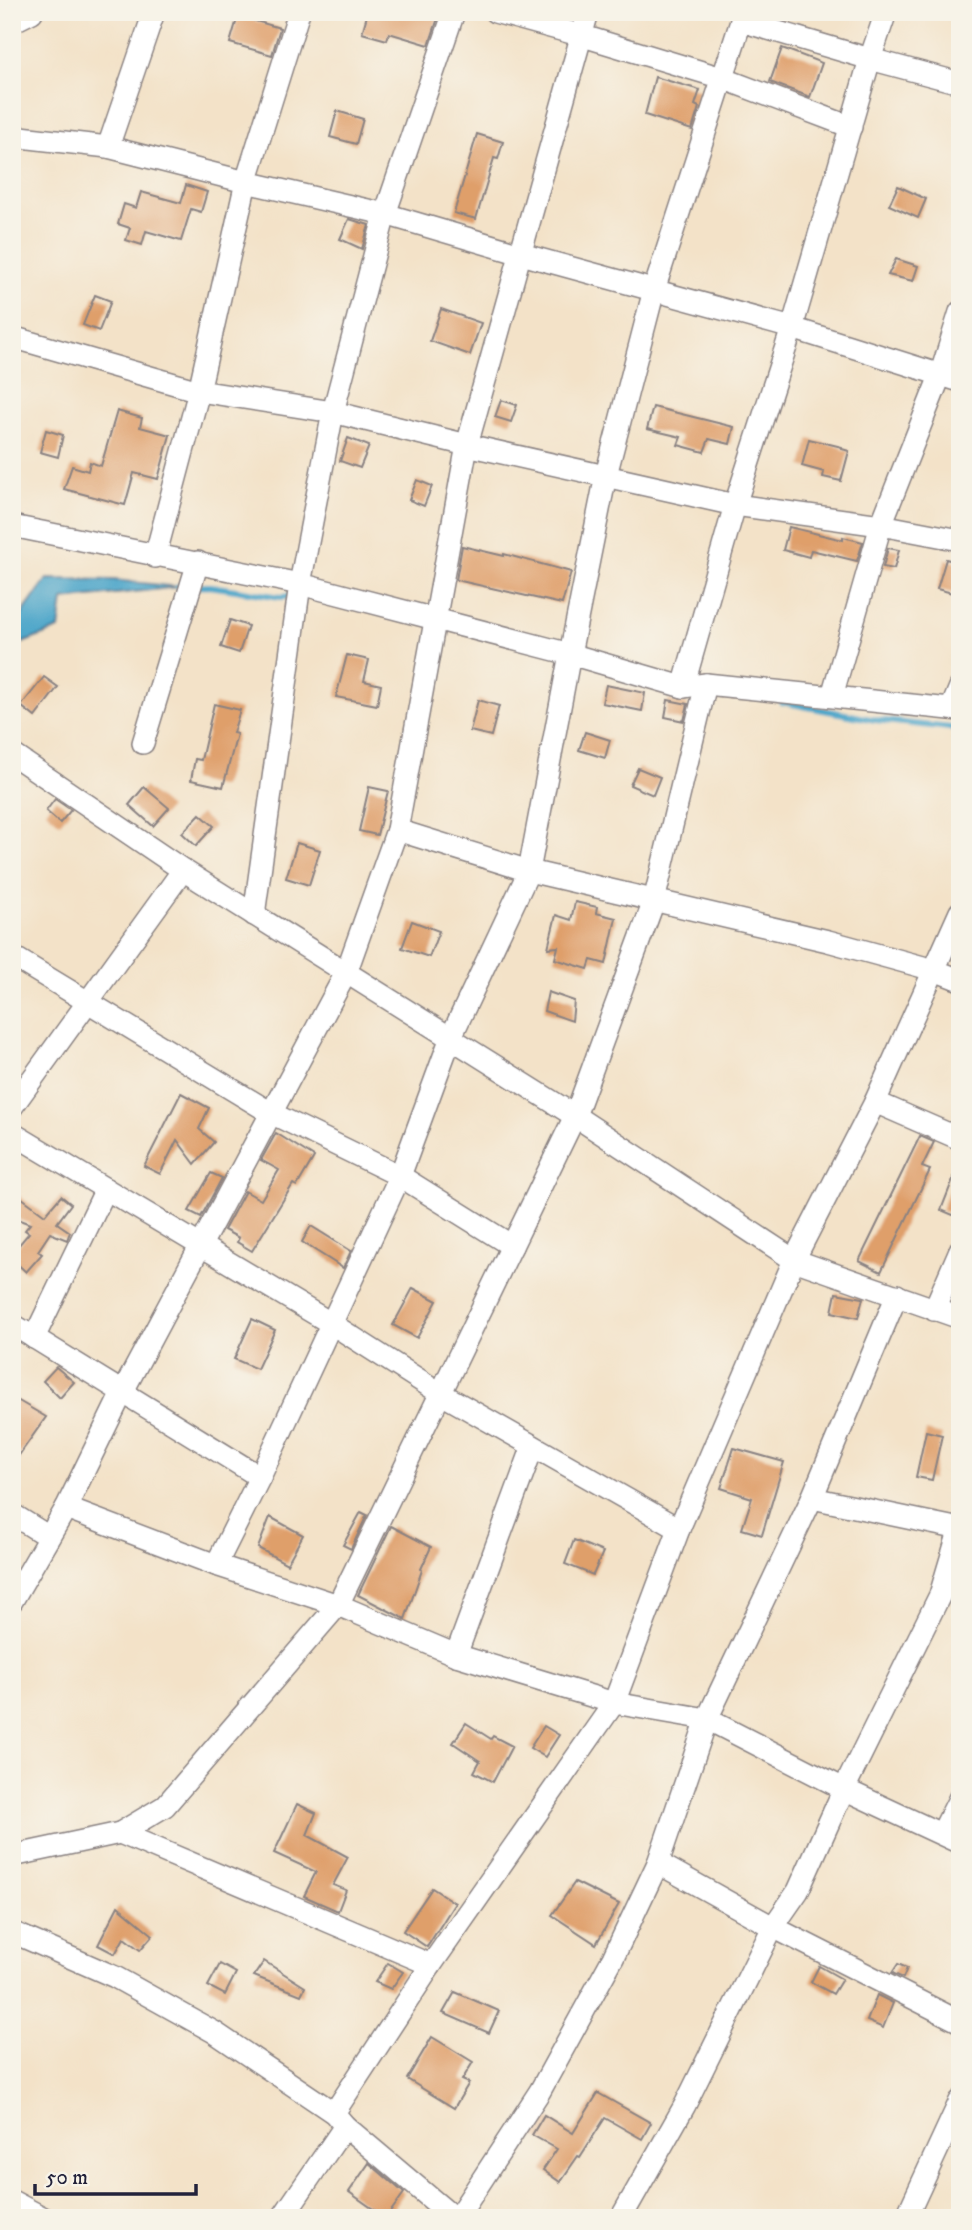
<svg xmlns="http://www.w3.org/2000/svg" width="972" height="2230" font-family="'IM FELL DW Pica',serif">
<style>
.water{fill:#4ba5c9;stroke:#366482;stroke-width:2}
.lines{fill:none;stroke-linecap:round;stroke-linejoin:round}
.stream{stroke:#4ba5c9;stroke-width:6}
.building{fill:#df9f6a}
.street-casing{stroke:#8a8282;stroke-width:24}
.street{stroke:#fff;stroke-width:21}
</style>
<rect width="100%" height="100%" fill="#f7f3e8"/>
<filter id="ink" filterUnits="userSpaceOnUse"><feTurbulence type="fractalNoise" baseFrequency=".0143" numOctaves="2"/><feDisplacementMap in="SourceGraphic" scale="14" xChannelSelector="R" yChannelSelector="G"/><feConvolveMatrix kernelMatrix="1 2 1 2 8 2 1 2 1" color-interpolation-filters="sRGB"/></filter>
<filter id="wash" filterUnits="userSpaceOnUse"><feTurbulence type="fractalNoise" baseFrequency=".00686" numOctaves="4" result="noise"/><feDisplacementMap in="SourceGraphic" scale="28" xChannelSelector="R" yChannelSelector="G"/><feGaussianBlur stdDeviation="1.57" result="paint"/><feColorMatrix in="noise" values="0 0 0 0 0 0 0 0 0 0 0 0 0 0 0 0 0 1.4 0 .05"/><feComposite in="paint" operator="in"/></filter>
<g filter="url(#wash)">
<rect width="100%" height="100%" fill="#f3e2c8"/>
<!-- water -->
<polygon class="water" points="47,579 114,580 178,587 63,600 59,629 12,647 12,628"/>
<g class="lines">
<!-- stream -->
<g class="stream">
<polyline points="178,587 210,586 281,597 293,596"/>
<polyline points="782,702 876,720 960,729"/>
</g>
</g>
<g id="blocks">
<!-- building -->
<g class="building">
<polygon points="368,12 440,12 429,45 389,33 387,40 362,33"/>
<polygon points="238,16 280,28 272,55 230,43"/>
<polygon points="782,48 822,63 810,97 770,82"/>
<polygon points="655,77 700,90 695,105 699,107 692,130 645,115"/>
<polygon points="337,111 363,119 356,144 330,137"/>
<polygon points="477,134 503,142 498,159 494,158 476,219 454,213"/>
<polygon points="186,185 207,192 201,212 191,209 181,241 146,231 142,245 126,240 130,228 118,224 124,204 136,208 141,192 181,203"/>
<polygon points="898,186 926,199 918,218 889,205"/>
<polygon points="349,219 369,225 362,249 340,239"/>
<polygon points="896,259 918,266 913,281 888,275"/>
<polygon points="95,295 111,301 99,331 83,325"/>
<polygon points="441,309 481,323 470,355 430,341"/>
<polygon points="501,400 517,405 511,422 495,417"/>
<polygon points="653,407 734,427 730,444 709,439 704,452 678,445 681,437 647,429"/>
<polygon points="117,411 142,418 140,427 170,435 158,479 134,473 125,505 64,489 72,466 88,471 90,462 101,466"/>
<polygon points="46,430 63,435 58,457 40,452"/>
<polygon points="348,438 369,446 360,468 340,461"/>
<polygon points="809,439 842,447 842,449 849,451 841,481 823,477 824,472 802,466"/>
<polygon points="417,480 432,486 424,506 409,500"/>
<polygon points="789,527 843,540 843,537 863,542 857,561 811,550 809,557 783,550"/>
<polygon points="462,546 504,556 504,554 571,572 562,604 456,580"/>
<polygon points="888,548 899,550 894,569 883,567"/>
<polygon points="946,559 960,563 960,595 937,589"/>
<polygon points="230,620 248,626 239,653 221,647"/>
<polygon points="347,655 369,660 364,681 381,685 377,705 336,697"/>
<polygon points="44,677 58,687 35,717 21,706"/>
<polygon points="606,685 645,693 642,711 602,703"/>
<polygon points="478,700 499,706 491,736 470,731"/>
<polygon points="668,700 688,704 684,721 665,717"/>
<polygon points="214,704 240,710 233,733 237,734 223,787 191,780 195,759 201,760"/>
<polygon points="585,732 610,740 605,758 579,750"/>
<polygon points="638,768 660,777 653,795 630,785"/>
<polygon points="144,787 169,808 153,826 129,805"/>
<polygon points="369,787 388,791 377,835 359,831"/>
<polygon points="55,799 71,810 60,823 46,811"/>
<polygon points="200,814 214,826 196,846 182,833"/>
<polygon points="297,843 320,850 309,885 286,878"/>
<polygon points="575,902 597,907 596,913 616,918 606,964 591,960 588,969 555,959 558,947 548,948 556,915 571,920"/>
<polygon points="412,921 439,931 429,957 402,948"/>
<polygon points="548,992 574,1001 572,1021 544,1011"/>
<polygon points="181,1093 209,1108 199,1129 214,1142 195,1164 177,1140 160,1174 144,1166"/>
<polygon points="276,1133 314,1157 297,1186 293,1184 252,1251 237,1242 239,1238 224,1230 245,1191 261,1200 279,1170 261,1160"/>
<polygon points="920,1136 934,1142 922,1167 930,1170 881,1272 859,1261"/>
<polygon points="959,1164 960,1164 960,1218 941,1210"/>
<polygon points="211,1173 222,1178 201,1217 189,1211"/>
<polygon points="18,1195 45,1215 61,1196 71,1204 57,1223 70,1232 67,1240 50,1233 38,1251 42,1254 26,1272 12,1259 12,1253 29,1233 25,1230 30,1224 12,1217 12,1207"/>
<polygon points="311,1226 351,1251 343,1268 302,1242"/>
<polygon points="413,1288 437,1301 417,1338 393,1325"/>
<polygon points="836,1293 863,1298 858,1318 832,1312"/>
<polygon points="252,1319 275,1330 257,1369 234,1359"/>
<polygon points="56,1367 74,1382 60,1398 43,1381"/>
<polygon points="17,1400 46,1417 12,1465 12,1409"/>
<polygon points="926,1431 942,1435 932,1480 916,1477"/>
<polygon points="734,1448 784,1462 762,1535 742,1529 752,1498 721,1488"/>
<polygon points="361,1512 367,1515 351,1549 343,1545"/>
<polygon points="270,1517 303,1535 287,1564 258,1548"/>
<polygon points="391,1526 431,1547 421,1569 422,1570 405,1619 358,1595"/>
<polygon points="574,1540 603,1552 593,1575 565,1564"/>
<polygon points="466,1723 491,1739 493,1736 512,1746 493,1782 474,1772 480,1761 453,1743"/>
<polygon points="544,1726 559,1735 545,1757 530,1748"/>
<polygon points="297,1804 316,1813 307,1835 348,1857 333,1885 346,1890 338,1911 304,1896 316,1872 274,1853"/>
<polygon points="575,1882 619,1904 596,1944 552,1915"/>
<polygon points="432,1888 455,1903 427,1947 403,1931"/>
<polygon points="118,1906 153,1935 140,1950 124,1938 115,1954 98,1945"/>
<polygon points="264,1961 305,1987 301,1995 254,1976"/>
<polygon points="388,1963 403,1972 391,1989 375,1982"/>
<polygon points="220,1964 236,1973 225,1995 208,1986"/>
<polygon points="898,1964 907,1968 903,1978 892,1973"/>
<polygon points="819,1966 842,1979 833,1994 811,1982"/>
<polygon points="455,1992 499,2011 489,2033 443,2013"/>
<polygon points="877,1995 893,2003 883,2028 867,2021"/>
<polygon points="432,2037 473,2062 462,2080 469,2083 454,2108 407,2079"/>
<polygon points="598,2093 651,2123 642,2139 605,2118 580,2157 578,2156 560,2182 543,2170 557,2149 532,2135 544,2115 573,2133"/>
<polygon points="369,2163 404,2193 386,2218 349,2192"/>
</g>
</g>
</g>
<g filter="url(#ink)">
<use href="#blocks" fill-opacity="0" stroke="#8a8282" stroke-width="2"/>
<g class="lines">
<defs>
<g id="street">
<polyline points="495,12 583,36 722,78 851,127"/>
<polyline points="741,21 870,59 960,83"/>
<polyline points="12,22 32,12"/>
<polyline points="12,136 108,147 246,182 385,214 521,254 792,328 960,381"/>
<polyline points="108,147 154,12"/>
<polyline points="12,337 199,391 333,412 467,445 735,505 881,525 960,540"/>
<polyline points="12,526 300,584 570,654 683,687 706,684 960,710"/>
<polyline points="155,557 199,391 246,182 299,12"/>
<polyline points="683,687 735,505 792,328 870,59 886,12"/>
<polyline points="832,696 881,525 940,376 960,312"/>
<polyline points="951,709 960,687"/>
<polyline points="143,743 198,562"/>
<polyline points="12,754 183,870 575,1116 794,1260 960,1318"/>
<polyline points="397,830 529,871 828,941 934,970 960,980"/>
<polyline points="254,915 300,584 333,412 385,214 454,12"/>
<polyline points="12,956 271,1113 400,1176 512,1246"/>
<polyline points="875,1102 960,1139"/>
<polyline points="12,1107 183,870"/>
<polyline points="12,1133 332,1324 440,1393 679,1529"/>
<polyline points="934,1310 960,1250"/>
<polyline points="12,1324 260,1477"/>
<polyline points="34,1338 106,1189"/>
<polyline points="812,1498 960,1529"/>
<polyline points="66,1508 216,1565 338,1605 456,1655 614,1703 707,1719 844,1789 960,1843"/>
<polyline points="12,1514 49,1537"/>
<polyline points="216,1565 260,1477 400,1176 451,1037 529,871 570,654 606,475 654,290 744,12"/>
<polyline points="12,1601 66,1508 122,1393 346,973 397,830 467,445 588,12"/>
<polyline points="456,1655 533,1446"/>
<polyline points="120,1833 165,1806 338,1605 575,1116 654,901 706,684"/>
<polyline points="942,1833 960,1797"/>
<polyline points="12,1856 120,1833 431,1965"/>
<polyline points="658,1863 773,1927 960,2022"/>
<polyline points="12,1932 115,1977 214,2032 334,2113 345,2126 454,2218"/>
<polyline points="334,2113 431,1965 614,1703 679,1529 794,1260 875,1102 960,912"/>
<polyline points="12,2201 44,2218"/>
<polyline points="282,2218 345,2126"/>
<polyline points="457,2218 540,2091 613,1958 658,1863 707,1719 812,1498 897,1295"/>
<polyline points="621,2218 685,2105 773,1927 798,1891 844,1789 940,1595 960,1528"/>
<polyline points="906,2218 960,2101"/>
</g>
</defs>
<!-- street casing -->
<use href="#street" class="street-casing"/>
<!-- street -->
<use href="#street" class="street"/>
</g>
</g>
<!-- margin -->
<rect width="972" height="2230" fill="none" stroke="#f7f3e8" stroke-width="42"/>
<!-- scale -->
<path d="M35 2184v10h161v-10" fill="none" stroke="#22223b" stroke-width="3.5"/>
<text x="46" y="2184" font-size="21" fill="#22223b" stroke="#f7f3e8" stroke-width="5" paint-order="stroke">50 m</text>
</svg>
